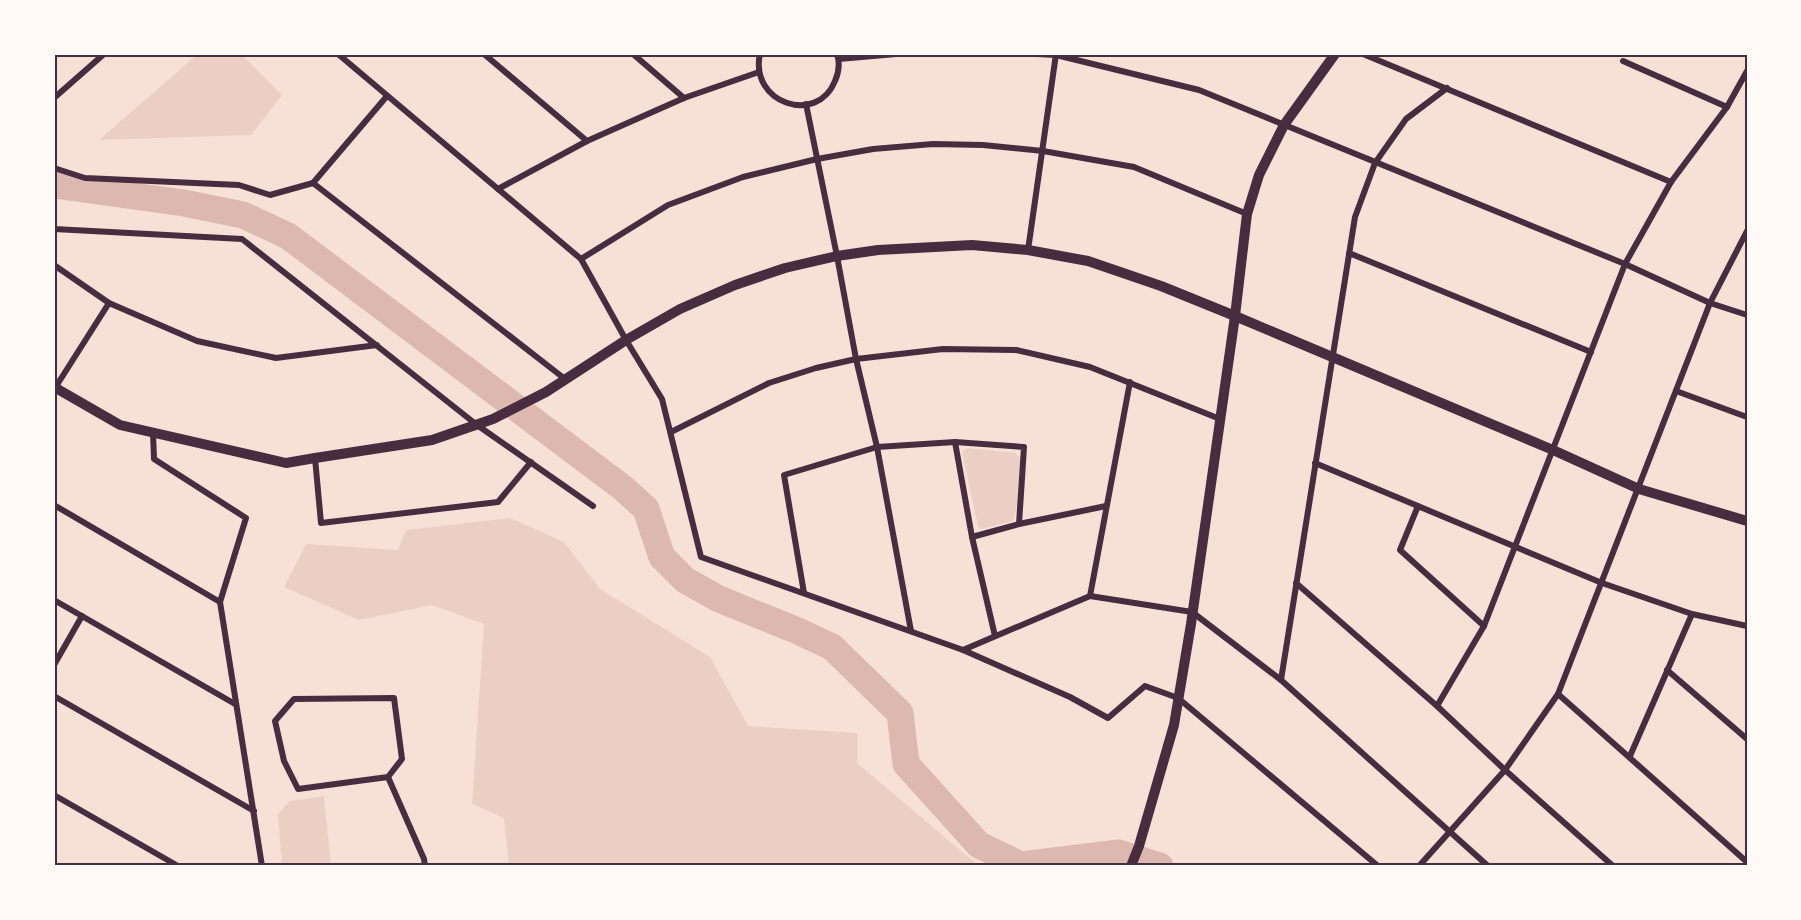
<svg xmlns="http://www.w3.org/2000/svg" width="1801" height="920" font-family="'Archivo Narrow',sans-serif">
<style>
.green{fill:#ebcfc5}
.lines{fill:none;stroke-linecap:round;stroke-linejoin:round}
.river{stroke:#dcb8b0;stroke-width:27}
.minor{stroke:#4a2c40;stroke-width:6}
.tertiary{stroke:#4a2c40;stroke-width:10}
.neatline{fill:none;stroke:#4a2c40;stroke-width:2}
</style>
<rect width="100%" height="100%" fill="#f7e1d7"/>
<!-- green -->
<g class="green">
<polygon points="198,54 241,54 282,95 251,135 99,140"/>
<polygon points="967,448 1015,453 1020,458 1017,506 1013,521 981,529 978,526 962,452"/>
<polygon points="510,518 564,542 600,589 710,657 748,726 857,733 857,763 979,866 509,866 504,818 472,804 484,624 432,605 359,620 284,587 306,544 398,550 406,530"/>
<polygon points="324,796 331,866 282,866 278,814 290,801"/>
</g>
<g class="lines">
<!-- river -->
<polyline class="river" points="54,185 184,203 243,215 288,236 623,488 646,509 662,557 685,580 719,599 798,631 832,647 900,713 906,764 979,845 1021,865 1119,853 1160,866"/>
<!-- minor -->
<g class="minor">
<polyline points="338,54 581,259 626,340 662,399 701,557 963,650 1070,697 1108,718 1145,686 1178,698 1378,866"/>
<polyline points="484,54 587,141"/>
<polyline points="633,54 684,98"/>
<path d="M760 54C749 103 817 126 835 81 839 72 840 63 837 54"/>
<polyline points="1036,54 1056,55 1199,90 1625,264 1710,303 1747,315"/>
<polyline points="1363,54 1671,182"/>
<polyline points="839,59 896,54"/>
<polyline points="1623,61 1727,107"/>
<polyline points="54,98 104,54"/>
<polyline points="806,104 837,256 856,359 877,447 911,631"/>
<polyline points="54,168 85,178 239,185 270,195 313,183 565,379"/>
<polyline points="313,183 387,96"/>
<polyline points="498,189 587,141 684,98 759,72"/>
<polyline points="54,229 242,239 477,425 593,506"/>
<polyline points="1028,250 1056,54"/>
<polyline points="1349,253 1591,352"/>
<polyline points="581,259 668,205 743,177 817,159 873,149 933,144 983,145 1043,151 1134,167 1247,214"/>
<polyline points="54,265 109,303 197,341 276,358 377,345"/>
<polyline points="55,388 109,303"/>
<polyline points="1676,391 1747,417"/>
<polyline points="671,432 769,383 816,368 856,359 943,349 1016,350 1090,367 1220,419"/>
<polyline points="153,433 154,459 246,518 220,602 262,866"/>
<polyline points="955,442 972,537 995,636"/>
<polyline points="315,458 321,523 498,502 531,462"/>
<polyline points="1315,463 1602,583 1692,614 1747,626"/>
<polyline points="54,505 220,602"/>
<polyline points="1418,506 1400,550 1484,626"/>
<polyline points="972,537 1019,524 1106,506"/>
<polyline points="1296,583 1437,706 1505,770 1613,866"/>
<polyline points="804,593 784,475 877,447 955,442 1024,447 1019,524"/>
<polyline points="1090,596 1130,382"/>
<polyline points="54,600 235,704"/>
<polyline points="963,650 1090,596 1192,612 1281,680 1488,866"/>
<polyline points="54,665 82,616"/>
<polyline points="1667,670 1747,739"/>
<polyline points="1281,680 1355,217 1375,163 1406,119 1447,88"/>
<polyline points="1558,694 1747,862"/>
<polyline points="54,696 254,811"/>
<polygon points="394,698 402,759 388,777 298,789 284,761 275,721 294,699"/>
<polyline points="1437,706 1484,626 1625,264 1671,182 1727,107 1747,71"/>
<polyline points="1630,756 1692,614"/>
<polyline points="388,777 424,859 425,866"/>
<polyline points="54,795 178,866"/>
<polyline points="1419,866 1505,770 1558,694 1710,303 1747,231"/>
</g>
<!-- tertiary -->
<g class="tertiary">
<polyline points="54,387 120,425 286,463 315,458 432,440 493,419 546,392 626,340 680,309 735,285 785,268 837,256 878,250 972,245 1028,250 1088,261 1161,286 1235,316 1553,450 1639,489 1747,521"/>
<polyline points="1131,866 1139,846 1174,725 1191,624 1235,316 1247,214 1259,175 1284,125 1335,54"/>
</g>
</g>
<!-- border -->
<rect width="1801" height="920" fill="none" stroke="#fffaf5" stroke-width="111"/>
<rect x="56" y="56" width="1690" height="808" class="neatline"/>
</svg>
